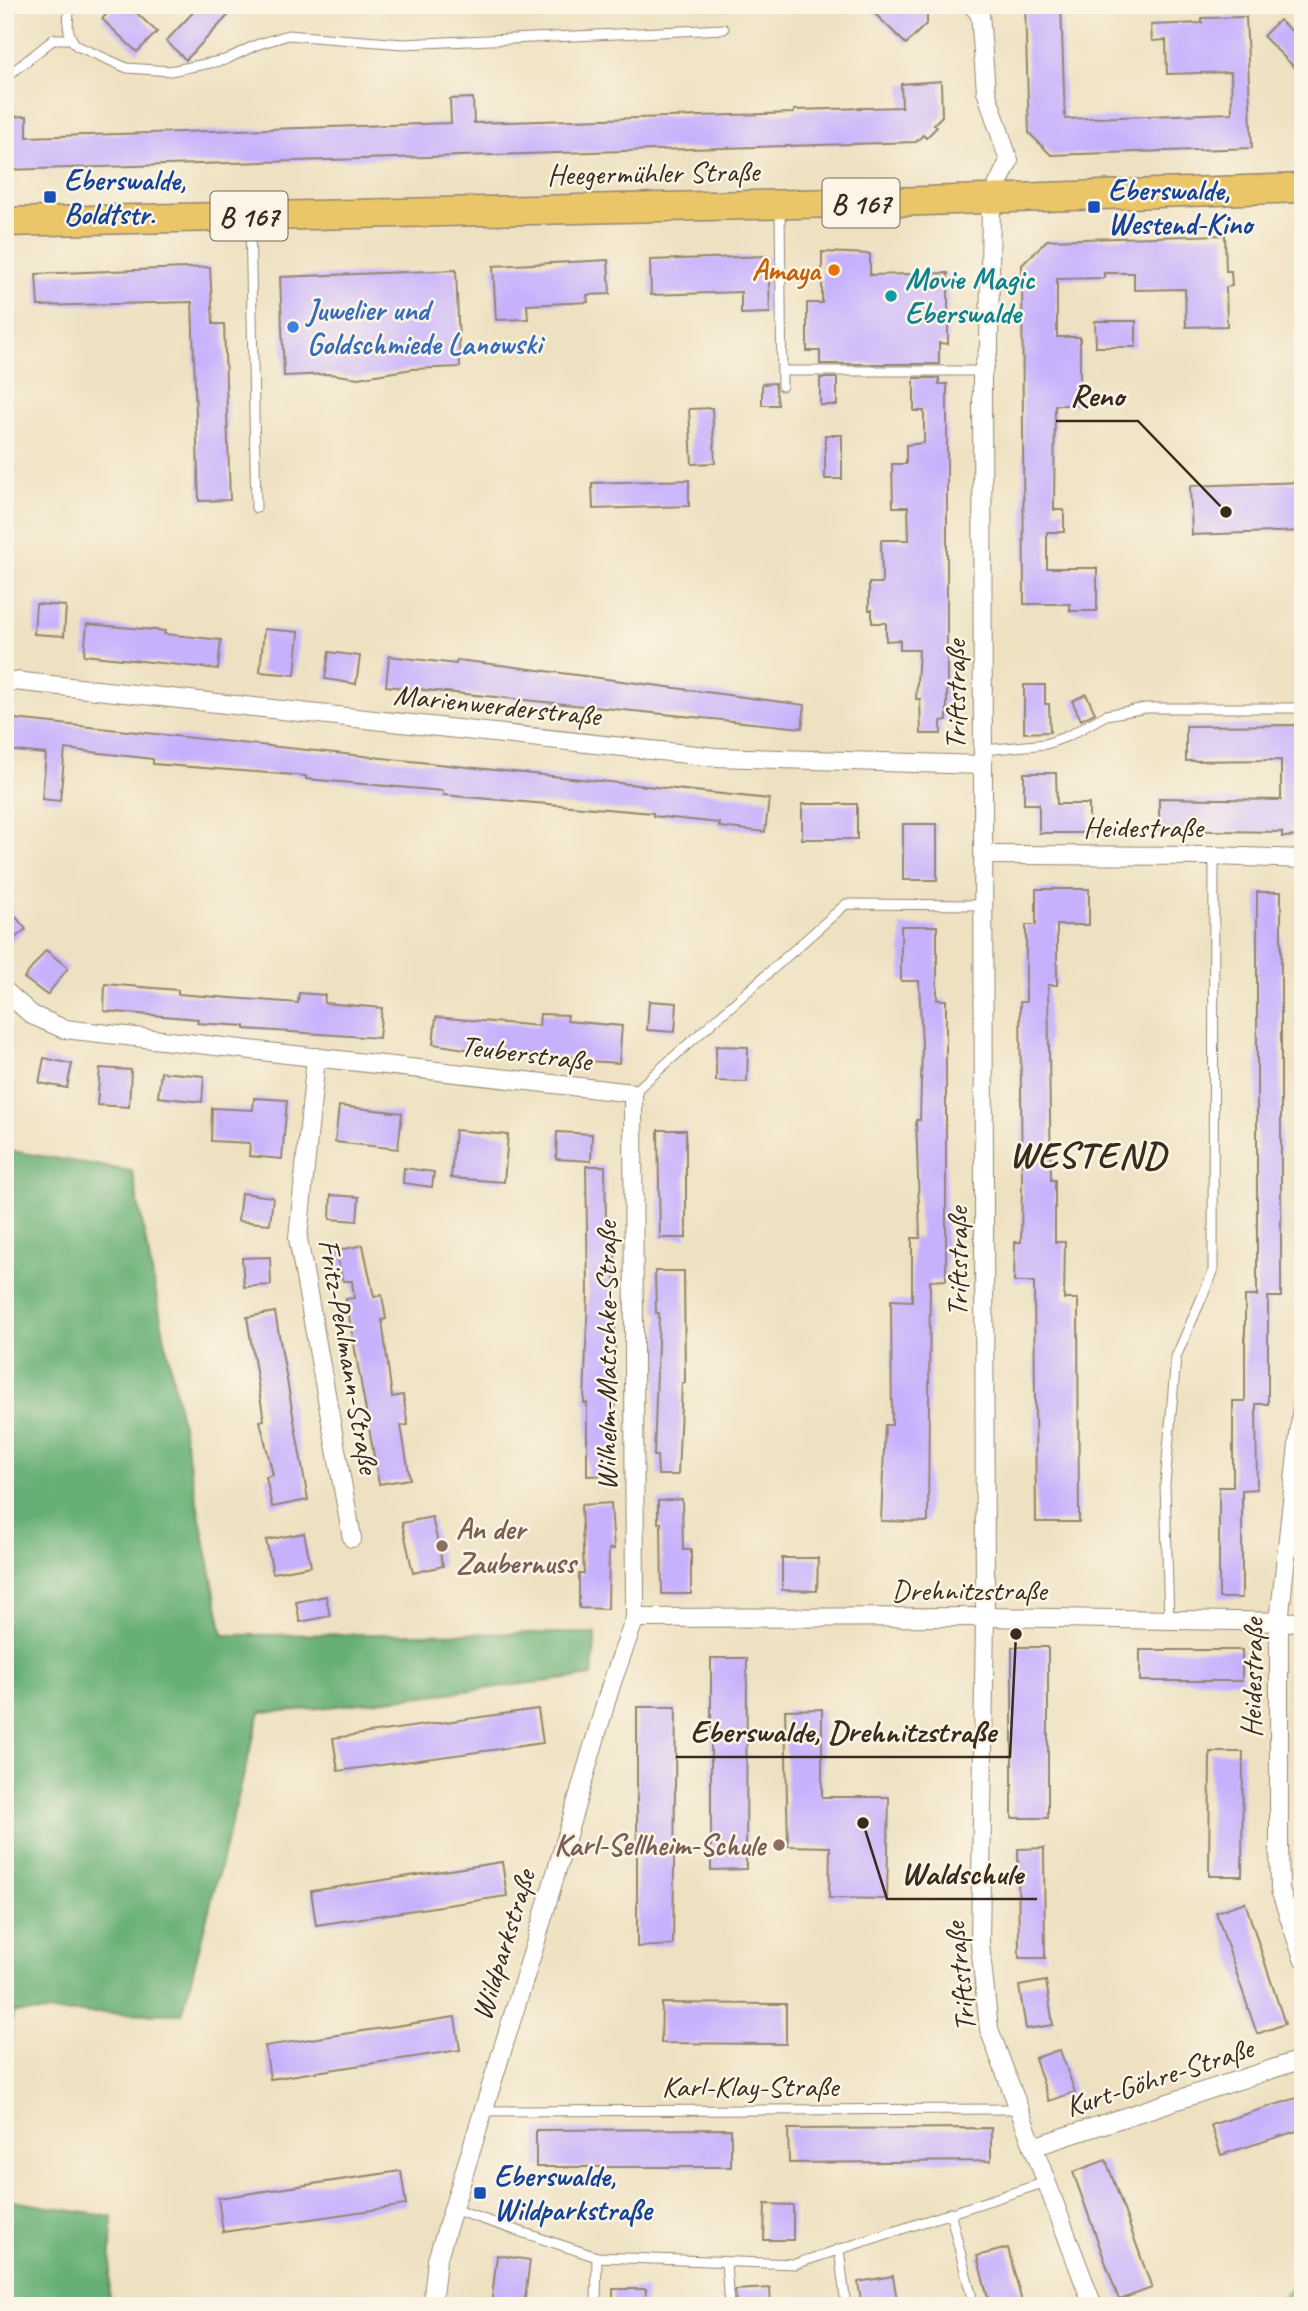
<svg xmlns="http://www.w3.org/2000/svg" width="1308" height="2311" font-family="Caveat,sans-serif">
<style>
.green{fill:#7cca89;stroke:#5c7a54;stroke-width:2}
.forest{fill:#65ae75;stroke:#506c4a;stroke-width:2}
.building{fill:#c7b1fd}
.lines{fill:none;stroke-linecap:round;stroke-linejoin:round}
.lane-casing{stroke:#948670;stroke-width:11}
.street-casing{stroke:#948670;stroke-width:20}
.primary-casing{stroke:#948670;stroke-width:31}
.lane{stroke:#fff;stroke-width:9}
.street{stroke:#fff;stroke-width:18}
.primary{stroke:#ebc669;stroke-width:28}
.transit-dot{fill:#1a4fb4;stroke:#fcf5e5;stroke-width:2.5}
.food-dot{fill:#e8710a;stroke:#fcf5e5;stroke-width:2.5}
.culture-dot{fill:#0f9aa8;stroke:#fcf5e5;stroke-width:2.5}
.shop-dot{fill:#3f7fe0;stroke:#fcf5e5;stroke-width:2.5}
.education-dot{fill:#8d6e63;stroke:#fcf5e5;stroke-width:2.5}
.labels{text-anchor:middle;stroke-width:5;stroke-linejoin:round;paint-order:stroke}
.shield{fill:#fcf5e5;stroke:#75675a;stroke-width:2}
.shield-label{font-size:28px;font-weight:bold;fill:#3b2a1e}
.street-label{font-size:30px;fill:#3b2a1e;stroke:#fcf5e5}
.transit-label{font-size:30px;font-weight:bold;fill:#164399;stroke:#fcf5e5;text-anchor:start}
.food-label{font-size:30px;font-weight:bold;fill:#c56008;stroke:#fcf5e5;text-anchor:end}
.culture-label{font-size:30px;font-weight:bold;fill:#0d838f;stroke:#fcf5e5;text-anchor:start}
.shop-label{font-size:30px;font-weight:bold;fill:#366cbe;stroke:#fcf5e5;text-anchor:start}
.education-label{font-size:30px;font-weight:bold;fill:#785e54;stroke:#fcf5e5;text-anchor:start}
.district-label{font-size:37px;font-weight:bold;letter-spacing:2px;fill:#3b2a1e;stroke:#fcf5e5}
.leader{fill:none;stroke:#3b2a1e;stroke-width:2.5}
.callout-dot{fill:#3b2a1e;stroke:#fcf5e5;stroke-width:2.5}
.callout-label{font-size:32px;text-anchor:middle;font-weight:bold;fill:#3b2a1e;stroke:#fcf5e5;stroke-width:5;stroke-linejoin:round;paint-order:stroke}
</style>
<rect width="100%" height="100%" fill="#fcf5e5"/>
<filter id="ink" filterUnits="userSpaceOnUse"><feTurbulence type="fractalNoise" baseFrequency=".0143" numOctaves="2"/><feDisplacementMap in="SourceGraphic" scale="14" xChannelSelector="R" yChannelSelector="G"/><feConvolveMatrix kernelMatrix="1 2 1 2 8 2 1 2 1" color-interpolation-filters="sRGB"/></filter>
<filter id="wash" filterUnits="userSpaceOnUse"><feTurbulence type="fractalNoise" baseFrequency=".00686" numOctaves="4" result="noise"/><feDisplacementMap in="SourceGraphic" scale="28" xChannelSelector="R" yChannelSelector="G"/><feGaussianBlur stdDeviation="1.57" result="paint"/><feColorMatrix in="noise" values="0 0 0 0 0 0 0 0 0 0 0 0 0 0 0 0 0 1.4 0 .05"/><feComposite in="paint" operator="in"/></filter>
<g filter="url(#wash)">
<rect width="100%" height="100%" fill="#eee1c1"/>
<!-- green -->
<polygon class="green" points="1303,2274 1303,2306 1276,2306"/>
<!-- forest -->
<g class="forest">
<polygon points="5,1150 132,1171 223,1635 596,1633 592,1676 302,1710 260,1712 182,2014 13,2012 5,2087"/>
<polygon points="5,2200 112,2217 109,2306 5,2306"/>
</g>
<g id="blocks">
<!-- building -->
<g class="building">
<polygon points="115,5 128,5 157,32 137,52 102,19"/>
<polygon points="200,5 238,5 186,60 166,41"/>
<polygon points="866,5 913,5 917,10 927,9 927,23 906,44"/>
<polygon points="1025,5 1061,5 1065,119 1232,113 1231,72 1167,74 1166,40 1152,41 1151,25 1202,23 1202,18 1246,17 1252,148 1051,155 1029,133"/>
<polygon points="1279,20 1303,41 1303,76 1263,36"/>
<polygon points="941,81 942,116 934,124 937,127 926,138 923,135 916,142 5,170 5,117 27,116 27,137 451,123 450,99 473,98 474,123 794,113 794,110 902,107 901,84"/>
<polygon points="1225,235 1226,271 1231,271 1232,286 1226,287 1227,326 1186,327 1185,289 1134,290 1134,273 1104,273 1104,278 1057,279 1057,337 1080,337 1080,405 1055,405 1054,510 1064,510 1064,532 1047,532 1047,568 1097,568 1097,611 1070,611 1070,604 1024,604 1022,265 1047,240"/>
<polygon points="822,252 870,254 870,275 948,273 948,344 939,343 939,364 820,364 820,351 807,351 807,303 822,303"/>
<polygon points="768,256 770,313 741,314 741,292 651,295 650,260"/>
<polygon points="608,260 610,294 587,295 588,302 527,305 528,319 496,320 493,266"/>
<polygon points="210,267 213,324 224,324 230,500 199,501 192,302 38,306 36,274"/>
<polygon points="456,270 460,367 412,369 358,378 330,374 284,376 280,277"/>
<polygon points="1095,321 1136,321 1136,347 1096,347"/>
<rect x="820" y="378" width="17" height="27"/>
<polygon points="914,378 939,378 939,384 947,384 947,720 941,721 941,734 921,734 920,699 916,699 919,650 900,650 900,640 886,641 886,623 872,623 872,610 869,610 869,583 882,583 881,540 909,540 908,507 893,507 892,464 906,464 906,445 924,443 924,411 914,411"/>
<polygon points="775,383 778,405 762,405 762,384"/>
<polygon points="712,408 715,463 692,464 689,409"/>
<rect x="825" y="435" width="17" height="44"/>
<polygon points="689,480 689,506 593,509 592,483"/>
<polygon points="1303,482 1303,531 1192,535 1190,486"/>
<polygon points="36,604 66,606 64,636 34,634"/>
<polygon points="87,624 165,631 164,634 221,640 218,669 84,655"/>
<polygon points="264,629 299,632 295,675 260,672"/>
<polygon points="329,652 360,656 356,684 325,679"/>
<polygon points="389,656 456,664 457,660 500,665 805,705 802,728 386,686"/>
<polygon points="1024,685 1045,685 1045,704 1049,704 1050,732 1024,733"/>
<polygon points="1086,694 1095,713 1081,720 1072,701"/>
<polygon points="5,718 769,799 765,832 719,827 720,823 653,816 653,813 443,795 443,791 306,779 306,776 153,764 153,759 65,749 60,801 42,799 46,754 5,750"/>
<polygon points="1303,725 1303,836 1282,837 1282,832 1159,830 1159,798 1281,800 1281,760 1186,761 1186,726"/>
<polygon points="1024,773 1056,773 1057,804 1089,804 1089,833 1039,833 1039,804 1024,804"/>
<rect x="802" y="804" width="55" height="35"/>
<rect x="903" y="824" width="34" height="56"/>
<polygon points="1036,889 1089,889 1089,925 1057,925 1057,985 1048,985 1051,1180 1055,1180 1055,1242 1065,1242 1064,1299 1078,1299 1079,1522 1036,1522 1034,1282 1014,1282 1015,1242 1021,1242 1022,1181 1020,1002 1026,1002 1026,925 1036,925"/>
<polygon points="1257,892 1281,892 1281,1297 1268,1297 1268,1404 1256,1404 1257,1489 1242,1490 1242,1598 1219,1598 1219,1487 1233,1487 1233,1401 1245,1401 1245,1296 1257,1296"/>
<polygon points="5,904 26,929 5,946"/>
<polygon points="901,926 937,926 937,1000 946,1000 946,1280 930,1281 928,1522 881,1521 885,1425 892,1425 891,1300 912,1301 912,1238 920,1238 916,1120 920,1120 922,1046 919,981 901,981"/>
<polygon points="46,950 68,968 47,995 24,978"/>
<polygon points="105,984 178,990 178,994 298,1003 299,993 325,995 324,1003 382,1008 379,1038 245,1029 245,1026 197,1023 198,1019 104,1011"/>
<polygon points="649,1001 677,1003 675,1032 647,1030"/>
<polygon points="540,1014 568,1015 567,1021 622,1026 619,1063 588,1061 588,1058 484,1052 433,1044 436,1017 539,1026"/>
<polygon points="716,1046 748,1047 747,1082 716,1081"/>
<polygon points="44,1058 72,1064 67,1088 39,1083"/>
<polygon points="100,1068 131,1070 129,1107 97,1105"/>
<polygon points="161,1072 204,1076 202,1102 158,1097"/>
<polygon points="254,1098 287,1100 282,1159 249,1156 250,1143 211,1141 212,1108 253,1110"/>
<polygon points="339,1106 402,1113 398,1149 335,1142"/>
<polygon points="455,1130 508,1135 504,1182 451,1178"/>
<polygon points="658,1130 686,1130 686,1238 660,1238"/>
<polygon points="557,1132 592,1134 591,1161 556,1159"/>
<polygon points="586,1166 605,1166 606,1221 615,1221 615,1475 587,1476 587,1403 584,1403 588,1292"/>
<polygon points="404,1168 434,1172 432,1187 403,1183"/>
<polygon points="241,1193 273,1197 270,1224 238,1221"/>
<polygon points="331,1195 359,1197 357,1221 330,1219"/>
<polygon points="363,1245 374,1297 382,1295 386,1319 382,1320 392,1397 403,1395 408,1425 401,1426 410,1479 379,1484 346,1299 354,1298 352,1281 343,1281 335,1251"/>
<polygon points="270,1257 271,1285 244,1287 242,1258"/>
<polygon points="655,1271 684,1271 685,1383 682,1383 678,1475 658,1475 657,1456 654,1456 659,1313 656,1313"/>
<polygon points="275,1312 308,1500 272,1507 266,1477 273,1475 260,1421 264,1420 247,1317"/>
<polygon points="682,1499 683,1550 691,1550 691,1594 662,1594 661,1523 658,1523 658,1501"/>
<polygon points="611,1503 614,1549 609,1549 608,1609 579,1608 579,1574 584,1574 581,1505"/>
<polygon points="432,1517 443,1566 413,1573 402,1523"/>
<polygon points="304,1533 311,1566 273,1573 266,1540"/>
<polygon points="782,1558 818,1558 817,1591 782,1590"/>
<polygon points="326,1596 330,1616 300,1622 296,1602"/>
<rect x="1012" y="1647" width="36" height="171"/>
<rect x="1140" y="1650" width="102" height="31"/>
<polygon points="711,1658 747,1658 746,1869 711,1870"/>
<polygon points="637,1707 676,1707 673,1945 637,1947"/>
<polygon points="538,1709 543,1743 338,1771 333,1738"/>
<polygon points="822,1709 822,1797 889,1797 887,1899 829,1898 830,1847 788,1846 785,1710"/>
<polygon points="1210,1752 1243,1752 1242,1876 1209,1876"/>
<polygon points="1044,1848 1045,1958 1019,1958 1018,1849"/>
<polygon points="502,1862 507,1896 316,1925 311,1891"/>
<polygon points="1245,1902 1285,2024 1257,2034 1216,1912"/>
<polygon points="1046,1981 1053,2025 1026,2029 1019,1986"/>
<polygon points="662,2003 786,2004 786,2044 661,2043"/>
<polygon points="455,2017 460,2050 270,2079 265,2046"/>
<polygon points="1060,2050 1075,2092 1049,2101 1035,2058"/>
<polygon points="1303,2096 1303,2129 1221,2155 1211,2125"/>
<polygon points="991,2128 991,2161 789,2163 788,2129"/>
<polygon points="731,2129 731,2167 536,2167 536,2130"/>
<polygon points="1106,2160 1152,2288 1119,2300 1073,2172"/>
<polygon points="401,2171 406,2205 223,2232 218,2198"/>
<polygon points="765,2204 793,2205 793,2240 764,2240"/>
<polygon points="1008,2248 1023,2306 990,2306 977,2256"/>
<polygon points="497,2255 530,2260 524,2306 491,2306"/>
<polygon points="893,2276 898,2306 862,2306 858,2282"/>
<polygon points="770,2288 771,2306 736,2306 735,2290"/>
<polygon points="613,2289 646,2289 645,2306 613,2306"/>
</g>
</g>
</g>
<g filter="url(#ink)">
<use href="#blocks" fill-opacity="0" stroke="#948670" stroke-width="2"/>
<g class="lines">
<defs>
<g id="lane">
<path d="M70 5C68 21 65 34 77 46L127 68 170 71 225 60 256 45 288 35 403 44 724 29"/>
<polyline points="5,78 54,39 70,39"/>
<polyline points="780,209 782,386"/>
<polyline points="250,221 256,508"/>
<polyline points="782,371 982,371"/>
<polyline points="984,750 1046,744 1068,736 1106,715 1146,708 1303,708"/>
<polyline points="633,1093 846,904 984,905"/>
<polyline points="1169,1622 1165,1484 1176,1357 1213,1272 1214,856"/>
<polyline points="483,2111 1019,2109"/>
<polyline points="452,2209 597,2257 795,2264 1046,2182"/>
<polyline points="950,2212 974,2306"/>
<polyline points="839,2249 846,2306"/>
<polyline points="726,2262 729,2306"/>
<polyline points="596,2306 597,2257"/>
</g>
<g id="street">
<polyline points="972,5 980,14 986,91 1009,161 991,199 989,347 982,375 985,1617 980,1944 989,2029 1093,2306"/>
<polyline points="5,680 715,757 983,765"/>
<polyline points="984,855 1214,856 1303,859"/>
<polyline points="5,991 32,1015 64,1029 633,1093 635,1618 611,1685 533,1951 437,2260 432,2306"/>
<polyline points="316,1057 298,1238 352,1538"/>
<polyline points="1303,1397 1279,1622 1279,1842 1280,1890 1303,1958"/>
<polyline points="635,1618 985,1617 1303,1622"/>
<polyline points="1033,2147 1303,2059"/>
</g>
<polyline id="primary" points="5,222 927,201 1303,188"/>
</defs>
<!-- lane casing -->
<use href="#lane" class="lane-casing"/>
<!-- street casing -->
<use href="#street" class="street-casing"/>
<!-- primary casing -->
<use href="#primary" class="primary-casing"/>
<!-- lane -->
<use href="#lane" class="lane"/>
<!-- street -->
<use href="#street" class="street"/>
<!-- primary -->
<use href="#primary" class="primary"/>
</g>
</g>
<!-- markers -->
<g class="transit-dot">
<rect x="43" y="190" width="14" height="14" rx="3.5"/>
<rect x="1087" y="200" width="14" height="14" rx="3.5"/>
<rect x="473" y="2186" width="14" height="14" rx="3.5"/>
</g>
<circle class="food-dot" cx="834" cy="270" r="7"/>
<circle class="culture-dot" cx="891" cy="296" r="7"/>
<circle class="shop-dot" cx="293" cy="327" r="7"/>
<g class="education-dot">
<circle cx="442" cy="1546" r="7"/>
<circle cx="779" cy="1845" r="7"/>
</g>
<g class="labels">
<!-- shield labels -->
<g class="shield">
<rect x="822.5" y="178.5" width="77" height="49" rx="5"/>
<rect x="210.5" y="191.5" width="77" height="49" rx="5"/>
</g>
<g class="shield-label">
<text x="861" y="213">B 167</text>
<text x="249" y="226">B 167</text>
</g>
<!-- street labels -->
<g class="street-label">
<text transform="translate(653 173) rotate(-1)" y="10">Heegermühler Straße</text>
<text transform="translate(955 695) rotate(-90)" y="10">Triftstraße</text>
<text transform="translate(497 705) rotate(6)" y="10">Marienwerderstraße</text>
<text x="1143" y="837">Heidestraße</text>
<text transform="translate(526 1053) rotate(7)" y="10">Teuberstraße</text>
<text transform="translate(957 1262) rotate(-90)" y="10">Triftstraße</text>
<text transform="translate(349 1356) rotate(80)" y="10">Fritz-Pehlmann-Straße</text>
<text transform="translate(606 1356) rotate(-90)" y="10">Wilhelm-Matschke-Straße</text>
<text x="969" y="1600">Drehnitzstraße</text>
<text transform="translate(1252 1678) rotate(-89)" y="10">Heidestraße</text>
<text transform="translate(503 1945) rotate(-73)" y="10">Wildparkstraße</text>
<text transform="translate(960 1977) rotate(-96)" y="10">Triftstraße</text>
<text transform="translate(1159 2077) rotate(-18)" y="10">Kurt-Göhre-Straße</text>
<text x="750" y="2096">Karl-Klay-Straße</text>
</g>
<!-- transit labels -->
<g class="transit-label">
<text x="64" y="190">Eberswalde,<tspan x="64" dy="34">Boldtstr.</tspan></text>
<text x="1108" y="200">Eberswalde,<tspan x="1108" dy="34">Westend-Kino</tspan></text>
<text x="494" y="2186">Eberswalde,<tspan x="494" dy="34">Wildparkstraße</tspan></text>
</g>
<!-- food labels -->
<g class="food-label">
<text x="820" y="280">Amaya</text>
</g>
<!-- culture labels -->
<g class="culture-label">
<text x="905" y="289">Movie Magic<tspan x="905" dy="34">Eberswalde</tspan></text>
</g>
<!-- shop labels -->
<g class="shop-label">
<text x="307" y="320">Juwelier und<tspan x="307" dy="34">Goldschmiede Lanowski</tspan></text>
</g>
<!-- education labels -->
<g class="education-label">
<text x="456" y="1539">An der<tspan x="456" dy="34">Zaubernuss</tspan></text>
<text x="765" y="1855" text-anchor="end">Karl-Sellheim-Schule</text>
</g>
<!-- district labels -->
<g class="district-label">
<text x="1088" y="1167">WESTEND</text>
</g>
</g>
<!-- callouts -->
<path class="leader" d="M1226 512L1138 421H1056M1016 1634L1010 1757H676M863 1823L887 1899H1037"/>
<g class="callout-dot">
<circle cx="1226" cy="512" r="7"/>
<circle cx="1016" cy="1634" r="7"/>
<circle cx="863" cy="1823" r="7"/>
</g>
<g class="callout-label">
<text x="1097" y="406">Reno</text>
<text x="843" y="1742">Eberswalde, Drehnitzstraße</text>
<text x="962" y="1884">Waldschule</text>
</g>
<!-- margin -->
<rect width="1308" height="2311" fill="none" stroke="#fcf5e5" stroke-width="28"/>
</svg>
